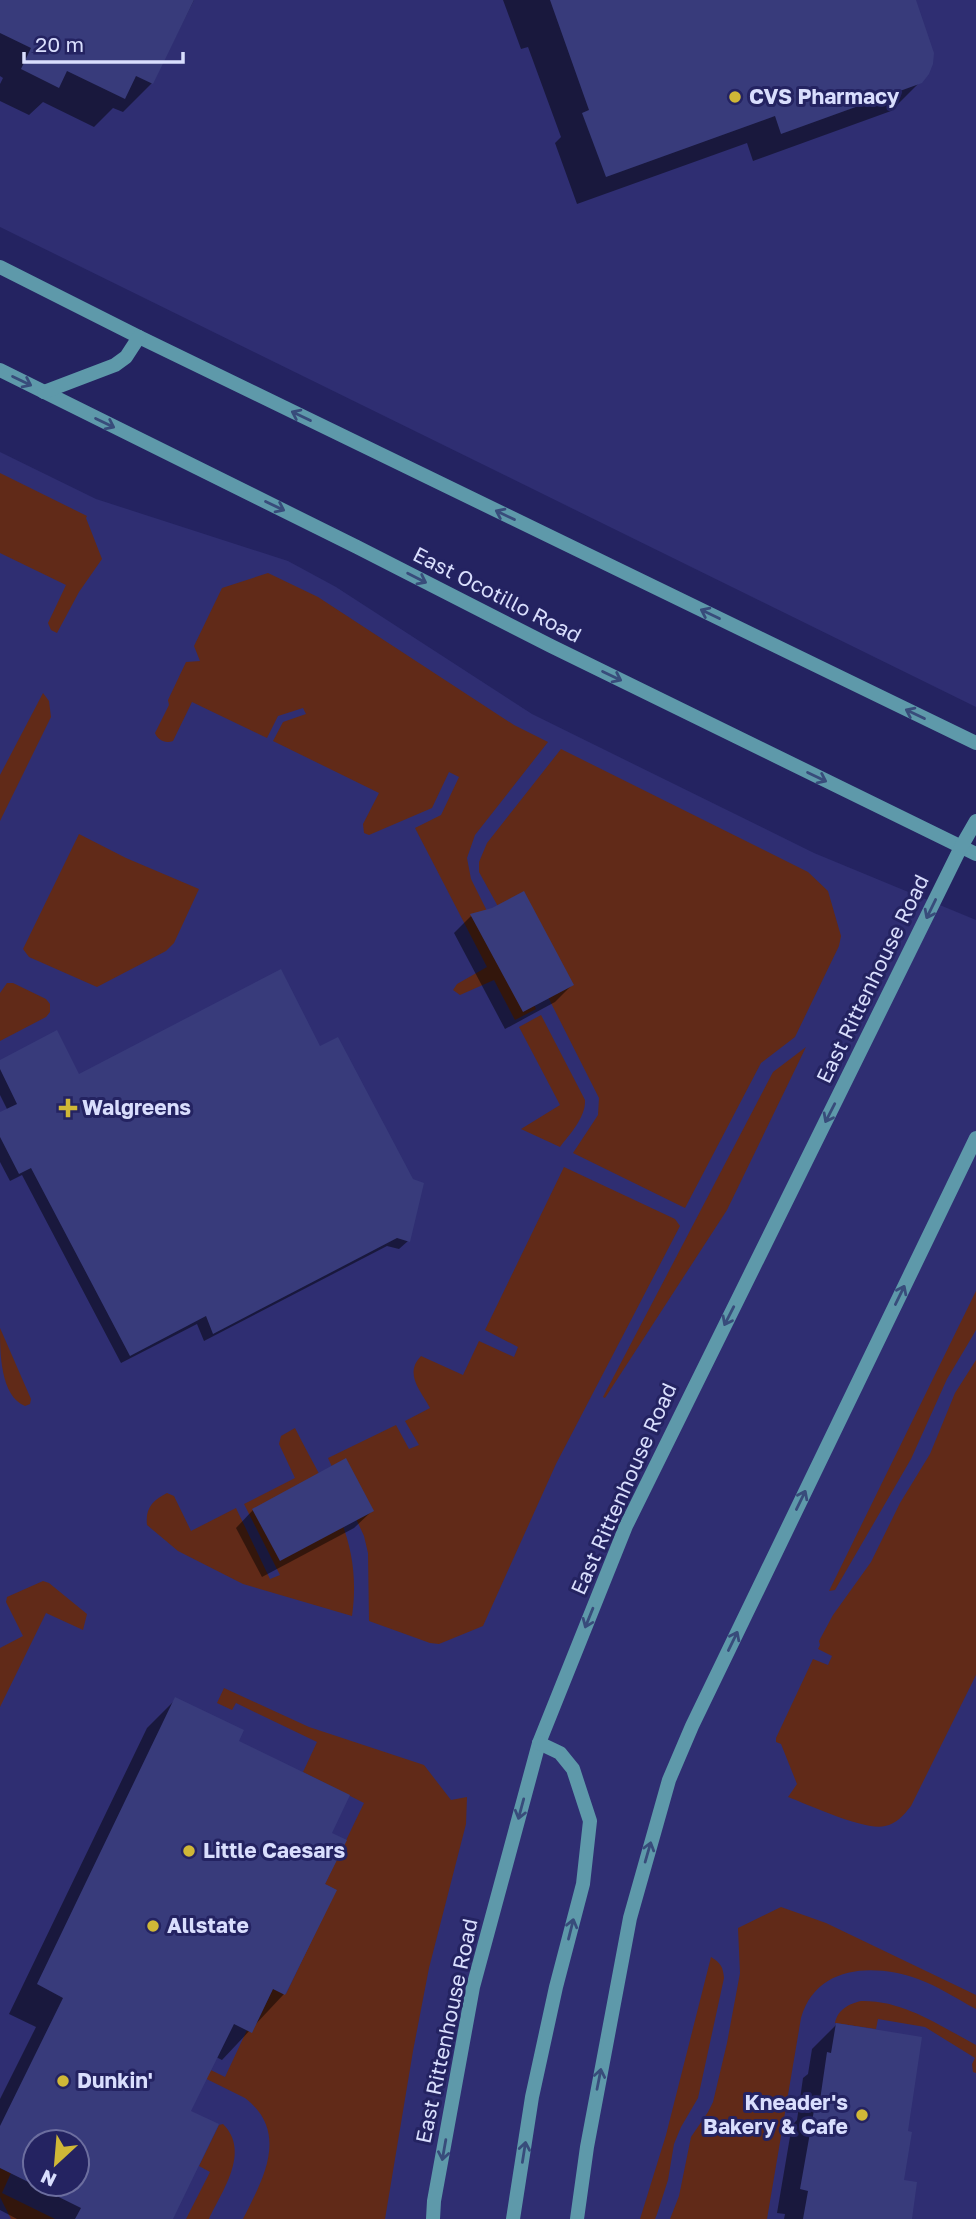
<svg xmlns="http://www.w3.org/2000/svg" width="976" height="2219" font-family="'Golos Text',sans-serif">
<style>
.built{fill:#2f2e72;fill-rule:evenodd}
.green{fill:#612a18}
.shadow{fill:#0007;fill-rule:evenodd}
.building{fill:#383b7b;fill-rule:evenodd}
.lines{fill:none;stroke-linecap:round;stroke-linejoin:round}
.secondary{stroke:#5e99aa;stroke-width:14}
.oneway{stroke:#384c7b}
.poi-dot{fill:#d0b837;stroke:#242361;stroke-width:2.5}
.labels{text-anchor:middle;stroke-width:6;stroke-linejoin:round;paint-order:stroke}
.poi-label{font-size:21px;font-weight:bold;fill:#d9defd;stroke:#242361;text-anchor:start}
.street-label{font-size:21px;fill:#d9defd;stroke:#242361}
</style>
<rect width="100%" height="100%" fill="#242361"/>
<!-- built -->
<g class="built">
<polygon points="0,0 976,0 976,707 0,227"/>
<path d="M0 452 96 499 288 561 336 587 532 714 814 853 976 920V2219H0ZM35 2142H77V2184H35Z"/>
</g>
<!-- green -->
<g class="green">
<polygon points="0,473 87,516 86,518 102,559 79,592 57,633 51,630 48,623 66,585 0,553"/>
<path d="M268 573 318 597 514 725 548 742 475 835 467 858 471 879 536 1009 515 1020 494 980 460 995 453 990 457 984 487 967 415 828 441 815 459 777 449 772 432 808 369 835 364 833 363 824 379 793 273 741 283 722 306 714 303 708 278 716 267 738 192 702 173 741C165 744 158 740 155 733L169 705 168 700 186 662 200 661 194 646 222 588Z"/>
<polygon points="43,693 49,701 51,717 0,821 0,775"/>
<polygon points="561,749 808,872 828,891 841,936 839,946 795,1037 761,1063 685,1208 573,1153 598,1115 599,1098 549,999 479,872 479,862 487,843"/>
<polygon points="79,834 126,858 199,889 174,943 166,951 97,987 29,957 23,949"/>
<polygon points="7,983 13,983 46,999 50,1004 50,1012 46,1017 0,1041 0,993"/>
<path d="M541 1015 585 1100C586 1117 570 1134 560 1147L521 1129 560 1105 519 1027Z"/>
<polygon points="806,1047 727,1210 605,1398 603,1397 773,1072"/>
<path d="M564 1167 675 1219 680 1226 556 1464 483 1626 439 1644 430 1643 369 1621 368 1553 364 1536 328 1458 396 1425 409 1449 419 1445 405 1421 430 1408C420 1389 404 1374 421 1356L463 1375 479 1341 514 1357 518 1347 485 1330Z"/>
<polygon points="976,1291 976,1330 972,1337 947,1379 911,1459 835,1590 829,1591"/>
<path d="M0 1328 31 1399 30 1404 25 1406C0 1396 0 1352 0 1328Z"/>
<path d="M976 1360V1675L911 1806C904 1815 896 1824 885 1826 865 1831 809 1805 788 1797L797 1784 781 1744 776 1742V1738L813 1659 828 1665 832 1656 818 1649 820 1645 819 1641 833 1615 871 1562 900 1503 930 1454 955 1393Z"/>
<path d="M295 1428C328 1494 363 1539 352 1616L243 1584 178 1551 147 1525C145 1508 153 1500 167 1493L174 1496 191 1531 236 1508 270 1579 280 1575 244 1504 295 1478 279 1444 281 1436Z"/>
<polygon points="43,1581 49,1583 87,1614 83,1630 46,1613 0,1707 0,1648 23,1636 6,1602 7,1597"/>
<path d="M224 1688 309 1727 424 1765 451 1800 467 1797 466 1824 429 1968 413 2051 385 2219H243C263 2179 290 2133 245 2098L152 2052 156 2043 225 2077 247 2030 252 2032 273 1989 286 1994 336 1890 325 1884 364 1803 303 1772 317 1742 236 1703 232 1710 217 1703Z"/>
<path d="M781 1907 826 1923 976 1995V2009C957 1999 938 1986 918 1979 874 1963 816 1965 801 2018L767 2219H670L679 2196 691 2137 708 2112 713 2102 727 2043 740 1973 738 1928Z"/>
<path d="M711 1957C721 1963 723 1967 724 1978L698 2098 681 2127 674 2144 668 2180 657 2214 655 2219H640L666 2135Z"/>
<path d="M861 2001C904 2000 940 2026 976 2045V2073L973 2072 972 2064 975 2058 925 2027 878 2019 876 2029 835 2023C838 2009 849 2004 861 2001Z"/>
<path d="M223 2124C251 2152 222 2191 209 2219H186L210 2172 199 2166 219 2125Z"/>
<polygon points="0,2168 11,2173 2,2193 55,2219 11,2219 0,2197"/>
</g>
<!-- shadow -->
<g class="shadow">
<polygon points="0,0 194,0 152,83 123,112 113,108 94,127 43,102 29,115 0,101 0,84 3,78 0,76"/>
<polygon points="503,0 914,0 920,82 891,111 753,161 747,143 577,204 555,143 561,137 528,47 521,49"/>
<polygon points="471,916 572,985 555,1002 505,1029 454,933"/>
<polygon points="0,1062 78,1076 408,1241 399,1249 387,1246 204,1341 197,1324 121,1363 22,1175 10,1181 0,1162 0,1115 8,1111 0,1095"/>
<polygon points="253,1510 372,1511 354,1528 262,1577 236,1528"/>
<path d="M176 1699 237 1742 330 1833 323 1885 284 1994 222 2060 216 2057 189 2112 171 2219H17L0 2210V2099L36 2027 9 2014 147 1728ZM35 2142H77V2184H35Z"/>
<polygon points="836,2025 906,2133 901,2181 910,2219 784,2219 785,2214 777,2213 792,2125 797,2120 803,2078 808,2074 812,2049"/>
</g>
<!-- building -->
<g class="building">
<polygon points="0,0 194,0 153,84 136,76 125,99 67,71 59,88 21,69 31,48 0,33"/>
<polygon points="550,0 916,0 934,53 933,64 929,74 922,83 781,134 775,116 606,177 582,113 589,110"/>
<polygon points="524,891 574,985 523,1012 470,914 492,908"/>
<polygon points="281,969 320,1046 338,1037 413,1179 424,1183 410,1242 397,1238 213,1334 206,1316 130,1356 31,1168 19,1174 0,1137 0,1112 17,1104 0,1069 0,1060 57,1030 79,1074"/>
<polygon points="346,1458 374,1511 280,1561 252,1509"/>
<path d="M175 1697 244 1730 239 1741 350 1795 332 1833 347 1840 325 1884 337 1890 285 1995 273 1989 252 2033 234 2024 191 2111 219 2124 173 2219H75L81 2208 0 2168V2126L63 1998 37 1984ZM35 2142H77V2184H35Z"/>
<polygon points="836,2023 922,2037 908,2131 912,2132 904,2180 917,2182 912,2219 803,2219 808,2191 800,2189 816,2099 820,2100 827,2052 831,2053"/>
</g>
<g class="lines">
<!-- secondary -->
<g class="secondary">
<polyline points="0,267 139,337 976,743"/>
<polyline points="0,370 357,547 551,646 976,854"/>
<polyline points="44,392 115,365 126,357 139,337"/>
<polyline points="433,2219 434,2201 473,1987 539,1743 626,1526 961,847 976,821"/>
<polyline points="513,2219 532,2097 556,1987 583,1884 590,1821 573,1769 560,1753 539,1743"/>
<polyline points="577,2219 587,2147 630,1918 669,1780 692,1726 976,1138"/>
</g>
</g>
<!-- one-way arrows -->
<defs><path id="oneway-shaft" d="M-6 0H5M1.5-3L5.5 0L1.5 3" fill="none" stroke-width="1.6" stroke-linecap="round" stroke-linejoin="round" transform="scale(1.75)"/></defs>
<g class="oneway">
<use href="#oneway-shaft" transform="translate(22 381) rotate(26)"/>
<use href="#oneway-shaft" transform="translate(301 416) rotate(-154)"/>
<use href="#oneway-shaft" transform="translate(105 423) rotate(26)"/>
<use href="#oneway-shaft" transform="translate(275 506) rotate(26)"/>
<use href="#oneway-shaft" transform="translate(505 515) rotate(-154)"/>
<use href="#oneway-shaft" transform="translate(417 578) rotate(27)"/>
<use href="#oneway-shaft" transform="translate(710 614) rotate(-154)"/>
<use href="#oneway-shaft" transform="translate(612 676) rotate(26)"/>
<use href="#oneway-shaft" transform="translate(915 714) rotate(-154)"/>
<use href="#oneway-shaft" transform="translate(817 777) rotate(26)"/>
<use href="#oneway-shaft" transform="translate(931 909) rotate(116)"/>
<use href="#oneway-shaft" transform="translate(830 1113) rotate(117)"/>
<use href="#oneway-shaft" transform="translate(900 1295) rotate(-64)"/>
<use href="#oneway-shaft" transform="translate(729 1316) rotate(117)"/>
<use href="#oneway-shaft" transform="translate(801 1500) rotate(-64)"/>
<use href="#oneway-shaft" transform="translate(589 1618) rotate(112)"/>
<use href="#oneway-shaft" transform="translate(733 1641) rotate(-64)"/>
<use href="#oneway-shaft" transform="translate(521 1809) rotate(105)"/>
<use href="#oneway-shaft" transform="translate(648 1852) rotate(-74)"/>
<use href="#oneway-shaft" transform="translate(571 1929) rotate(-76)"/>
<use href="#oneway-shaft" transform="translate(599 2079) rotate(-79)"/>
<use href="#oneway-shaft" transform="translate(444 2150) rotate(100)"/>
<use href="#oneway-shaft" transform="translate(524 2152) rotate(-81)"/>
</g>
<!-- markers -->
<g class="poi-dot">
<circle cx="735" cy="97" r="7"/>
<path d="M64.5 1097.5h7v7h7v7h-7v7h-7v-7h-7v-7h7z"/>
<circle cx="189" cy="1851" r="7"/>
<circle cx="153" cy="1926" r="7"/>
<circle cx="63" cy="2081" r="7"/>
<circle cx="862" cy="2115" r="7"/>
</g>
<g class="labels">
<!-- poi labels -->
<g class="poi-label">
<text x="749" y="104">CVS Pharmacy</text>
<text x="82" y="1115">Walgreens</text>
<text x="203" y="1858">Little Caesars</text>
<text x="167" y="1933">Allstate</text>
<text x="77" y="2088">Dunkin'</text>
<text x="848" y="2110" text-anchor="end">Kneader's<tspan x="848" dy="24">Bakery &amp; Cafe</tspan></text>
</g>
<!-- street labels -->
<g class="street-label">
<text transform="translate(497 595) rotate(27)" y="7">East Ocotillo Road</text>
<text transform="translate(873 979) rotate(-64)" y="7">East Rittenhouse Road</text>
<text transform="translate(624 1489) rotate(-66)" y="7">East Rittenhouse Road</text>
<text transform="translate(447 2031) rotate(-78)" y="7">East Rittenhouse Road</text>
</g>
</g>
<!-- north arrow -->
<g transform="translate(56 2163) rotate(206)"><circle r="33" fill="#242361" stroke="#6c6e9f" stroke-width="2"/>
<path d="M0-5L12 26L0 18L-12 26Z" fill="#d0b837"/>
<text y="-10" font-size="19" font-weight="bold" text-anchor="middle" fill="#d9defd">N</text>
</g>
<!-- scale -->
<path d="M24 52v10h159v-10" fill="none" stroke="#d9defd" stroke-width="3.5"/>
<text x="35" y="52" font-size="21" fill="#d9defd" stroke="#242361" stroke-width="5" paint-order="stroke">20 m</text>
</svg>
